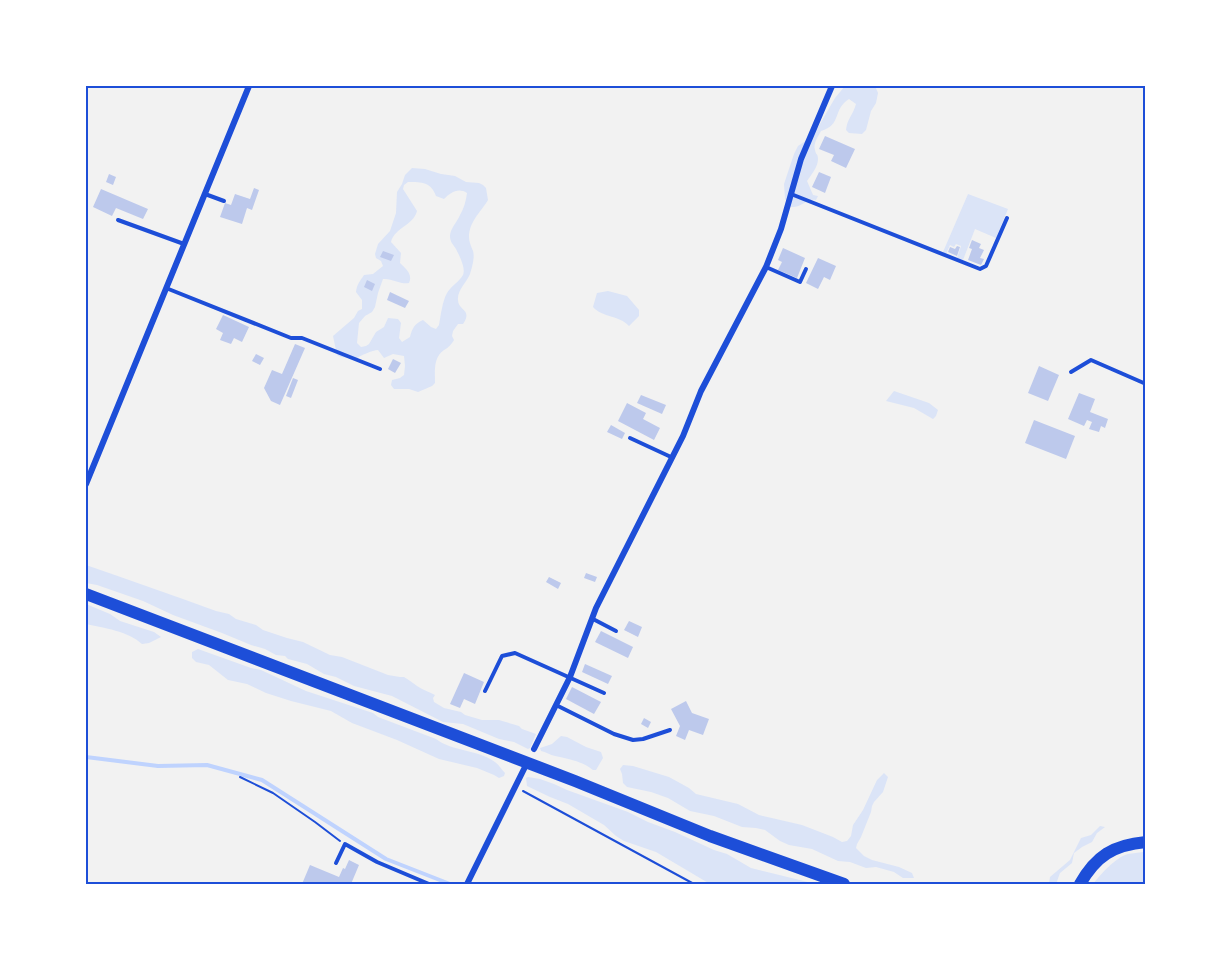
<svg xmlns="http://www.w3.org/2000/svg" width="1231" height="970" font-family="Overpass,sans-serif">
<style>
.green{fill:#dbe4f7;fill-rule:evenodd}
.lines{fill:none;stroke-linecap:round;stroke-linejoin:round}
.stream{stroke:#bfd3fe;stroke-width:4}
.building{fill:#bdc9ec}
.path{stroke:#1d4ed8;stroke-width:2}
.service{stroke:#1d4ed8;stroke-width:4}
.minor{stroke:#1d4ed8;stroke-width:6}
.trunk{stroke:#1d4ed8;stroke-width:12}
.neatline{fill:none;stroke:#1d4ed8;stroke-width:2}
</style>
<rect width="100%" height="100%" fill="#f2f2f2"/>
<!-- green -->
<g class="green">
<path d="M845 86H875L878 93 876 103 871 111 866 130 862 134 849 133 846 130C847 119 853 115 856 104L849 99C832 110 842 125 821 131 818 137 813 143 815 150 816 156 818 153 818 159 818 167 811 175 807 181L813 195 818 196 816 200C806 198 802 208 791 207L785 199 784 184 794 154 798 146 813 136 835 98Z"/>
<path d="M412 168 425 169 441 174 455 176 466 182 479 183 483 185 486 188 488 200C480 213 469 222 469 237 469 242 471 246 473 251 475 257 472 268 470 274 467 282 457 290 458 300 458 311 473 309 463 324H458L453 331 452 336 454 340C451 345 449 347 444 350 433 358 435 371 435 383L432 386 418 392 409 389H394L391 385 392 380 400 378 404 375 405 366 404 356 393 354 384 358 378 350C373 350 359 356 356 359L341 357 337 355 333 336 354 318 358 311 362 309V300L356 292C357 284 360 281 364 275L373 274 383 266 381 261 376 258 375 254 378 244 390 231 396 213 397 192 402 184 405 175ZM408 182C422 182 431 182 436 196L444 199C450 193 458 187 467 193 466 201 464 208 460 215 457 222 450 229 450 236 450 242 453 244 456 249 459 255 466 268 463 275 459 282 451 286 447 293 442 302 441 315 439 325L436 329 431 327 423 320C414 324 412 329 410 337L402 342 399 338 401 323 398 319 388 318 384 327 376 332 369 344 366 346 361 347 357 343 359 323 365 316 372 312 375 307 378 293 383 279C392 278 401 285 409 283 413 274 406 269 400 263L401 253 391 242C395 227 413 226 417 211L403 189 404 185Z"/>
<polygon points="968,194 1008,209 996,238 975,229 963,260 957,258 961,246 956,244 954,247 950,245 946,254 943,252"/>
<path d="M608 291 627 296 639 310V316L629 326C619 315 603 318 593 307L597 293Z"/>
<polygon points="894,391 929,403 938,410 936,416 933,419 914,408 886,401"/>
<path d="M86 565C129 580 173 595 216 611L229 614 236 619 256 625 263 630 287 638 303 642 330 655 342 657 388 675 400 677H404C409 680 413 683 417 686 423 690 430 692 435 695L433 698 434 702 444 708 461 712 465 715 482 720H499L519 726 522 729 536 734 530 748 528 749 514 742 499 739 463 724 443 722 392 696 354 686 336 677 324 674 307 664 288 659 285 656 276 655 265 649 251 645 222 633 173 615 143 601 97 585 86 583Z"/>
<path d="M86 604 110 614 120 621 154 632 161 637 149 643 142 644C128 631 104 628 86 624Z"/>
<path d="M198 649 251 668 261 670 306 691 373 713 378 717 436 739C453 752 477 749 495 762 499 765 502 770 505 773L504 776 499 778 494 775 477 768 439 759 397 740 352 723 331 711 291 701 266 693 247 684 228 680 209 665 196 662 192 658V652Z"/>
<path d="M561 736 567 737 586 747 601 752 603 758 596 770H593C582 761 568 759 555 756 550 755 546 752 541 751L540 748 552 744Z"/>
<polygon points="623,765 633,766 669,777 689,788 696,794 738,804 759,815 802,825 833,837 842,842 847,841 851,836 853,825 863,810 877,780 884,773 888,777 883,792 874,802 872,806 871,812 861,837 857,844 856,848 864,856 872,860 899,867 912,873 914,878 903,878 894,872 876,867 866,868 850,862 838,861 812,849 789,845 780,841 765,830 756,828 742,827 714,816 690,811 668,798 651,792 627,787 623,783 622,774 620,769"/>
<polygon points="528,777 540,779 554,784 567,790 628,812 648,822 675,832 714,850 727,854 751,868 816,884 710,884 656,852 624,841 616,836 604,825 568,804 550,797 527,786 526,778"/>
<polygon points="1100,826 1105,827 1097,833 1092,842 1082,847 1074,853 1072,863 1060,873 1056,884 1049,884 1050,877 1070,860 1081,838 1091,835"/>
<path d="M1143 852H1145V884H1093C1100 875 1116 857 1128 854 1133 853 1138 853 1143 852Z"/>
</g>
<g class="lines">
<!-- stream -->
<polyline class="stream" points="86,757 158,766 207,765 262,780 386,859 450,884"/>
</g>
<!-- building -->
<g class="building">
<polygon points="825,136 855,149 846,168 831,161 834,155 819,149"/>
<polygon points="819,172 831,177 825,193 812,187"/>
<polygon points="109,174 116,177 113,185 106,182"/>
<polygon points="254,188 259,190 252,210 247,208 242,224 220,217 225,203 231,205 235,194 250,199"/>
<polygon points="101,189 148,209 143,219 116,208 112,216 93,207"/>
<polygon points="972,240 981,244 979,248 984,250 980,258 984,259 981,265 968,260 972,249 969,248"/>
<polygon points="957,246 960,247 957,256 948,252 950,247 955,249"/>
<polygon points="783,248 805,258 797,278 778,270 782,262 778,260"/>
<polygon points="383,251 394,255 391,261 380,257"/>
<polygon points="818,258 836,266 830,280 824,277 818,289 806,283"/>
<polygon points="367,280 375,284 372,291 364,287"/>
<polygon points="390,292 409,301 405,308 387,300"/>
<polygon points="223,315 249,327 242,342 234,338 231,344 220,340 223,333 216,329"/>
<polygon points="295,344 305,348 280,405 271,401 264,388 272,370 282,374"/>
<polygon points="256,354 264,358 260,365 252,361"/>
<polygon points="393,359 401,363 395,373 388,369"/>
<polygon points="1039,366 1059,375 1048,401 1028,393"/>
<polygon points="293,378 298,380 291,398 286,396"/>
<polygon points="1079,393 1095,399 1090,412 1108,419 1105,428 1101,426 1099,432 1089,429 1092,422 1087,420 1084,426 1068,419"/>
<polygon points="641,395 666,405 662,414 637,403"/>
<polygon points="627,403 646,413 643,419 660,428 654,440 618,421"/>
<polygon points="1034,420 1075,436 1066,459 1025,443"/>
<polygon points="611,425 625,433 622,439 607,432"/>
<polygon points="586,573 597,577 595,582 584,578"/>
<polygon points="549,577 561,583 558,589 546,582"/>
<polygon points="629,621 642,627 638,637 624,630"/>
<polygon points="601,631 633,647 628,658 595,642"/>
<polygon points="585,664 612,676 608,684 582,672"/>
<polygon points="464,673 484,682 475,704 464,699 460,708 450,704"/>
<polygon points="572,687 601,702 594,714 566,699"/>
<polygon points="686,701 692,713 709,719 703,735 689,730 685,740 676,736 680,726 671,709"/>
<polygon points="644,718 651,722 648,728 641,724"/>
<polygon points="349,860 359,865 351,884 302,884 310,865 339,877 343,868 345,869"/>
</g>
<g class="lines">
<!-- path -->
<g class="path">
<polyline points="240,777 273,793 315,822 340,841"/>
<polyline points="523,791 694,884"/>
</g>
<!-- service -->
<g class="service">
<polyline points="205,194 224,201"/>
<polyline points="791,194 980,269 986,266 1007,218"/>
<polyline points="118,220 184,244"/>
<polyline points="766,267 800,282 806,269"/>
<polyline points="166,288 291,338 302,338 380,369"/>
<polyline points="1071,372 1091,360 1146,384"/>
<polyline points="630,438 671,457"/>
<polyline points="593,619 616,631"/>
<polyline points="485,691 502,656 515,653 604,693"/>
<polyline points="556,705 614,734 633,740 643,739 670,730"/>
<polyline points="336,863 345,844 377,862 429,884"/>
</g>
<!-- minor -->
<g class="minor">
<polyline points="86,484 249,86"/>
<polyline points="534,749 570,677 596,608 683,436 701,391 766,267 781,229 801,159 832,86"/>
<polyline points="467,884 525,767"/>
</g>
<!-- trunk -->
<g class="trunk">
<polyline points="86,594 575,781 710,836 844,884"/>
<path d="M1080 884C1096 856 1113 845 1146 842"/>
</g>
</g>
<!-- border -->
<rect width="1231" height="970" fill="none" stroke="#ffffff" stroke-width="174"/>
<rect x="87" y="87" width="1057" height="796" class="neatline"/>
</svg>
